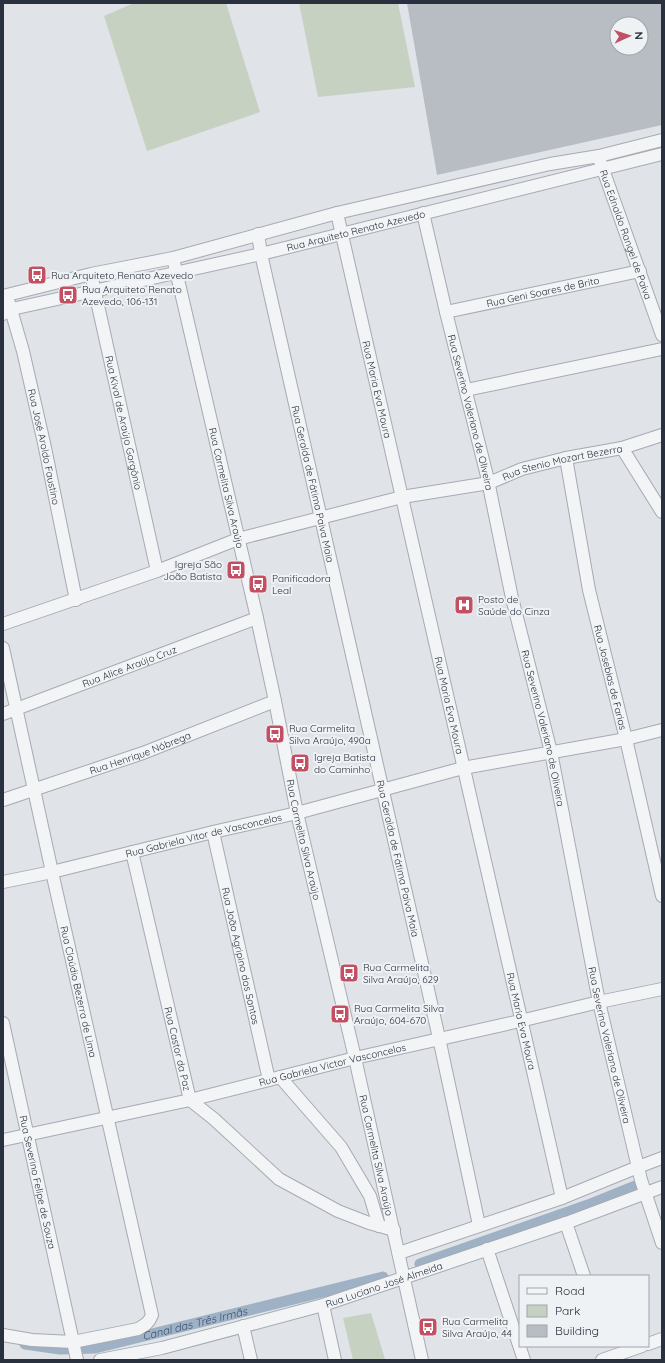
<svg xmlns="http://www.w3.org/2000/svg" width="665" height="1363" font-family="Quicksand,sans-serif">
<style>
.green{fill:#c6d1c2}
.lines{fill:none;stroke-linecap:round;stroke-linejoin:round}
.canal{stroke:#9eb1c5;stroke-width:11}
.building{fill:#b8bdc4;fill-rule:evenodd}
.minor-casing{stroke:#a6aab2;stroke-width:14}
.minor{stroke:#f2f4f6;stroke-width:12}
.labels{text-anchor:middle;stroke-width:4;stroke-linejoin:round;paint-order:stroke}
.street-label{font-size:10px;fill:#2a313e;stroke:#eff2f5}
.poi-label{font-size:10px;fill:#2a313e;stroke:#eff2f5;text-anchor:start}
.water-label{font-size:11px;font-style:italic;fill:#38516e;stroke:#eff2f5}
</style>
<rect width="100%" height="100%" fill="#e0e3e8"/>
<!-- green -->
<g class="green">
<polygon points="134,3 226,3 260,112 147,151 104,16"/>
<polygon points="299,3 398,3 415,87 318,97"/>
<polygon points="371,1313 385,1359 353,1360 343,1318"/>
</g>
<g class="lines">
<!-- canal -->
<g class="canal">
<polyline points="420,1264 588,1205 640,1184"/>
<path id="s1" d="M25 1344 60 1349 95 1348 383 1277"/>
</g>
</g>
<!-- building -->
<path class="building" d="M407 3H662V125L437 175ZM617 24H641V48H617Z"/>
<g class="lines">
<defs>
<g id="minor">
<path id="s2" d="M600 161 662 335"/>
<path id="s3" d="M337 213 562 1198"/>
<path id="s4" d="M423 213 446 312 487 476 512 598 551 752 599 1002 641 1180 662 1243"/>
<path id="s5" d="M258 234 261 254 439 1038 479 1225"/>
<path id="s6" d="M173 258 257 618 275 701 297 813 355 1058 422 1360"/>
<path id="s7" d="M93 283 157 571"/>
<polyline points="3,296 91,274 173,258 337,213 550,164 599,156 662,140"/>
<path id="s8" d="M9 303 23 351 44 443 76 600"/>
<path id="s9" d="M446 312 640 271"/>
<path id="s10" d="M3 314 12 309 261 254 662 154"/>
<polyline points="466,390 662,349"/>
<polyline points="622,448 662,512"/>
<path id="s11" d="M566 458 589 590 626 739 662 896"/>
<path id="s12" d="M3 624 157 571 238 539 402 497 489 483 522 469 566 458 622 448 662 435"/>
<path id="s13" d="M3 648 52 872 152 1315C149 1323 145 1325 138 1329L73 1342 32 1340 3 1335"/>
<path id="s14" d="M3 714 257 618"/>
<path id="s15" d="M3 800 143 753 275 701"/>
<path id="s16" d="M213 832 269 1080"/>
<path id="s17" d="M132 852 190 1100 214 1119 279 1179 338 1211 369 1223 394 1230"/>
<path id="s18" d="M3 882 52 872 213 832 297 813 463 768 626 739 662 730"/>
<path id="s19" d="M3 1023 77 1360"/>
<polyline points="280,1077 341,1147 370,1196 379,1226"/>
<path id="s20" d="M3 1140 190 1100 355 1058 520 1021 599 1002 662 989"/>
<polyline points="566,1223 584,1276"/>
<polyline points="487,1249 524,1360"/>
<polyline points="399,1253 562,1198 638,1167 662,1158"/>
<polyline points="323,1305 335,1360"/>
<polyline points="243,1326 251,1360"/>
<polyline points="648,1344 662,1339"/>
<path id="s21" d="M100 1360 162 1348 323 1305 566 1223 662 1187"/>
<polyline points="602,1360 642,1346"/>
</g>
</defs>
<!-- minor casing -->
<use href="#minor" class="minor-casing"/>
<!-- minor -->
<use href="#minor" class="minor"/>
</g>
<!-- icons -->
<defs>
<symbol id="bus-square" viewBox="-11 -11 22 22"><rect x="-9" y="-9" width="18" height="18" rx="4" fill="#c34f62" stroke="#eff2f5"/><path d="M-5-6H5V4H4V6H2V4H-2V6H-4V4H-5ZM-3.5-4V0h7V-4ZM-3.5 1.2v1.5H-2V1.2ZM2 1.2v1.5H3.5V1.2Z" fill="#fff"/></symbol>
<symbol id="hospital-square" viewBox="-11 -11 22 22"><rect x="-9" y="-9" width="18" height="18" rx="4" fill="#c34f62" stroke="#eff2f5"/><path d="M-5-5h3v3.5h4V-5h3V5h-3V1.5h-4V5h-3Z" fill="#fff"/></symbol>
</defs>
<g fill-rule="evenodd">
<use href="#bus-square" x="26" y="264" width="22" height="22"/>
<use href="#bus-square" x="57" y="284" width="22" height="22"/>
<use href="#bus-square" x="225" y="559" width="22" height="22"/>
<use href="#bus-square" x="247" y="573" width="22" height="22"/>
<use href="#hospital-square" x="453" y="594" width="22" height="22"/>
<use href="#bus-square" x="264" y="723" width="22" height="22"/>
<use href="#bus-square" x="289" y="752" width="22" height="22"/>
<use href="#bus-square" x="338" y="962" width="22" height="22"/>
<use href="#bus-square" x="329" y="1003" width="22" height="22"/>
<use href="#bus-square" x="417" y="1316" width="22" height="22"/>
</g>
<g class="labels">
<!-- street labels -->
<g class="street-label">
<text dy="4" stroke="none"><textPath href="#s10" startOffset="363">Rua Arquiteto Renato Azevedo</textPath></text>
<text dy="4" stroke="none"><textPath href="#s2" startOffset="78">Rua Ednaldo Rangel de Paiva</textPath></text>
<text dy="4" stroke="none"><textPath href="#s9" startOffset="99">Rua Geni Soares de Brito</textPath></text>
<text dy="4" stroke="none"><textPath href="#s3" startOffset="181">Rua Maria Eva Moura</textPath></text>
<text dy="4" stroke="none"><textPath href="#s4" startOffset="205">Rua Severino Valeriano de Oliveira</textPath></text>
<text dy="4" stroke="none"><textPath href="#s7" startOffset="143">Rua Kival de Araújo Gorgônio</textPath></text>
<text dy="4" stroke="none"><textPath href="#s8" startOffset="148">Rua José Aroldo Faustino</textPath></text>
<text dy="4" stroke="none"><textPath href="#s12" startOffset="584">Rua Stenio Mozart Bezerra</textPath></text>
<text dy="4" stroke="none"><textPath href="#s5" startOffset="256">Rua Geralda de Fátima Paiva Maia</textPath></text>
<text dy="4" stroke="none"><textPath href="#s6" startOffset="236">Rua Carmelita Silva Araújo</textPath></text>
<text dy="4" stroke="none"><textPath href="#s14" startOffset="135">Rua Alice Araújo Cruz</textPath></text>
<text dy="4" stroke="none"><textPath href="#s11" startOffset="224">Rua Josebias de Farias</textPath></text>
<text dy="4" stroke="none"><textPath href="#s3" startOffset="505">Rua Maria Eva Moura</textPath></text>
<text dy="4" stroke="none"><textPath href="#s4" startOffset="529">Rua Severino Valeriano de Oliveira</textPath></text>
<text dy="4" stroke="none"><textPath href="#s15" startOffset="145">Rua Henrique Nóbrega</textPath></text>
<text dy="4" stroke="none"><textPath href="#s18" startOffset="206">Rua Gabriela Vitor de Vasconcelos</textPath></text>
<text dy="4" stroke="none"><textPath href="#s6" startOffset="596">Rua Carmelita Silva Araújo</textPath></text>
<text dy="4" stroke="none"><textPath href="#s5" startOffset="640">Rua Geralda de Fátima Paiva Maia</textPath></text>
<text dy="4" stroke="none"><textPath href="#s16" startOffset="127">Rua João Agripino dos Santos</textPath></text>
<text dy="4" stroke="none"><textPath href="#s13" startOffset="352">Rua Claúdio Bezerra de Lima</textPath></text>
<text dy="4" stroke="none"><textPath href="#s3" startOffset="829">Rua Maria Eva Moura</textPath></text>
<text dy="4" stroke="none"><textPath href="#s4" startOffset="853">Rua Severino Valeriano de Oliveira</textPath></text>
<text dy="4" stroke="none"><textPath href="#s17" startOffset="202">Rua Castor da Paz</textPath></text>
<text dy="4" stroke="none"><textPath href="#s20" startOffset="338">Rua Gabriela Victor Vasconcelos</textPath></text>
<text dy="4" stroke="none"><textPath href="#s6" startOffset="920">Rua Carmelita Silva Araújo</textPath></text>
<text dy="4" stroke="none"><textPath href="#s19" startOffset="163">Rua Severino Felipe de Souza</textPath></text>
<text dy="4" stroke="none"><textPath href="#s21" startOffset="294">Rua Luciano José Almeida</textPath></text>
</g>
<!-- poi labels -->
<g class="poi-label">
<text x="51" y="279">Rua Arquiteto Renato Azevedo</text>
<text x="82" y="293">Rua Arquiteto Renato<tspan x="82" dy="12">Azevedo, 106-131</tspan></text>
<text x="222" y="568" text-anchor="end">Igreja São<tspan x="222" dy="12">João Batista</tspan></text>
<text x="272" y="582">Panificadora<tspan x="272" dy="12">Leal</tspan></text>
<text x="478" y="603">Posto de<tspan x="478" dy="12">Saúde do Cinza</tspan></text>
<text x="289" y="732">Rua Carmelita<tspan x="289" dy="12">Silva Araújo, 490a</tspan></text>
<text x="314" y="761">Igreja Batista<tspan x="314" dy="12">do Caminho</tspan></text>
<text x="363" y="971">Rua Carmelita<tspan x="363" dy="12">Silva Araújo, 629</tspan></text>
<text x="354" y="1012">Rua Carmelita Silva<tspan x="354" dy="12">Araújo, 604-670</tspan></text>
<text x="442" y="1325">Rua Carmelita<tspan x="442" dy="12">Silva Araújo, 44</tspan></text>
</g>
<!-- water labels -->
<g class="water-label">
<text dy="4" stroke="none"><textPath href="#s1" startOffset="173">Canal das Três Irmãs</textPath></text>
</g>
</g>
<!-- border -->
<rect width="665" height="1363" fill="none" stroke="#2a313e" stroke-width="8"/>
<!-- legend -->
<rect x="519" y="1275" width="130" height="72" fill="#eff2f5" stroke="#a0a5ac"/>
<rect x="527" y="1288" width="20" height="6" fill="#f2f4f6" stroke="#a0a5ac"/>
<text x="555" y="1295" font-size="12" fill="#2a313e">Road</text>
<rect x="527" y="1305" width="20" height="12" fill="#c6d1c2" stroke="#a0a5ac"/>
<text x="555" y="1315" font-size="12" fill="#2a313e">Park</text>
<rect x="527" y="1325" width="20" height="12" fill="#b8bdc4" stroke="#a0a5ac"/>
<text x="555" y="1335" font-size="12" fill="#2a313e">Building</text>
<!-- north arrow -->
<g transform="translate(629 36) rotate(87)"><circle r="19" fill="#eff2f5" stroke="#a0a5ac"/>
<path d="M0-3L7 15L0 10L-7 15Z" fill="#c34f62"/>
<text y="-6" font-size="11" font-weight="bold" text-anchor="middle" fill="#2a313e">N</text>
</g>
</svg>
